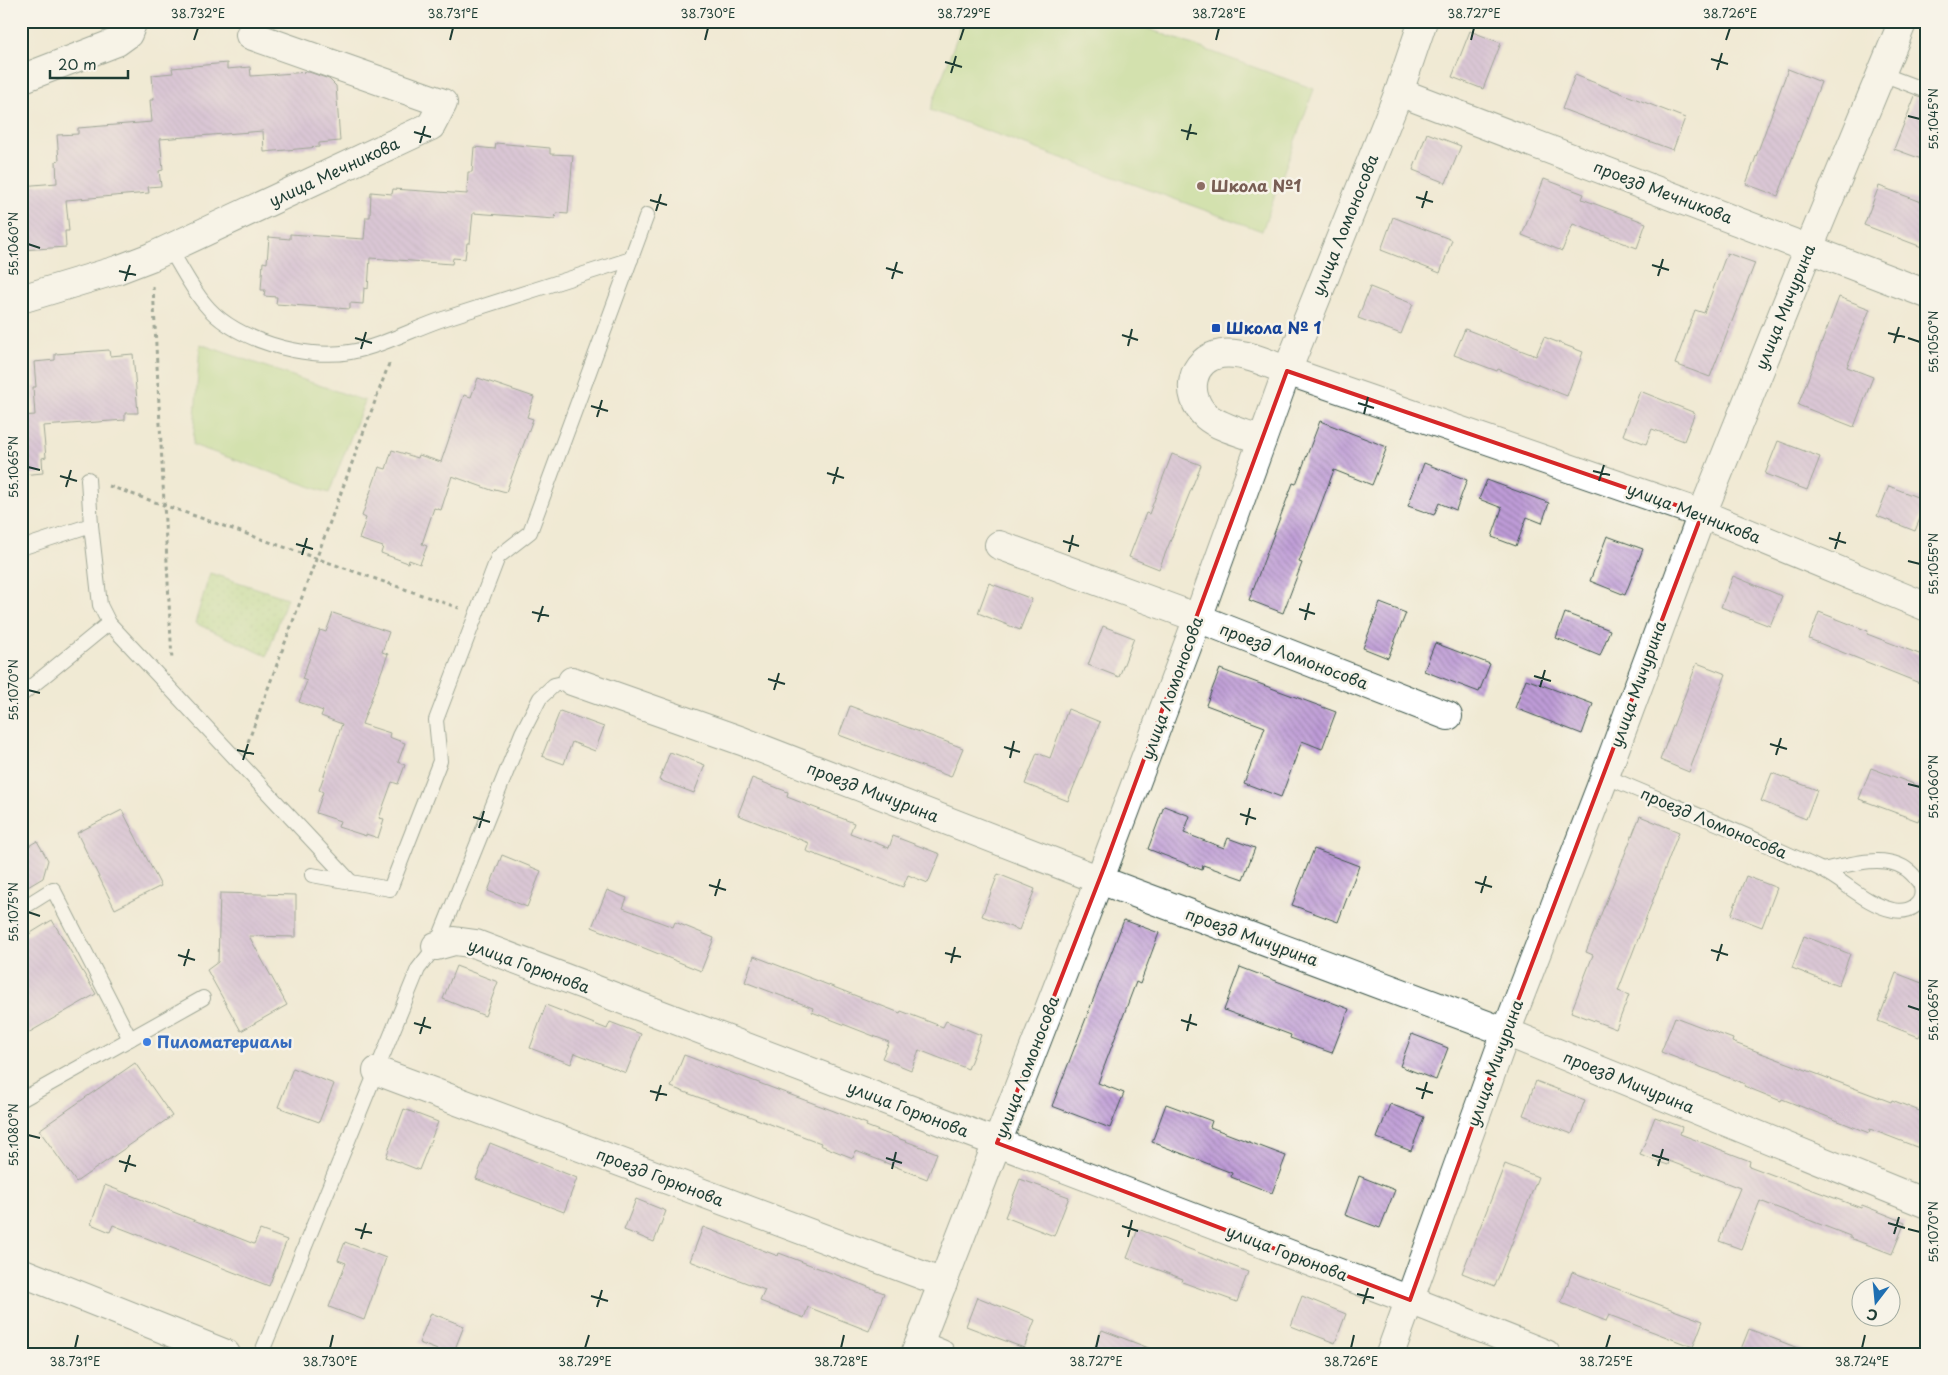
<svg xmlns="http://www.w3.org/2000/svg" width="1948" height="1375" font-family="'Playpen Sans',sans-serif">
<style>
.park{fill:url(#park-dots);stroke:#678a5a}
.pitch{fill:#afd781;stroke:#678a5a}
.building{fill:url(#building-back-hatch)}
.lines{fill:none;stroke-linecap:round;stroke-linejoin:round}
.lane-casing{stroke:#3e574c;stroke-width:16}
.street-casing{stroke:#3e574c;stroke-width:30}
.secondary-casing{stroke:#3e574c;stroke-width:30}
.path{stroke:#3e574c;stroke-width:3;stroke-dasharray:4 4;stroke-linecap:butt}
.lane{stroke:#fff;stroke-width:14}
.street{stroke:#fff;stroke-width:28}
.secondary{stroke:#fff;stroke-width:28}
.marked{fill:none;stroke:#d62828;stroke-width:4;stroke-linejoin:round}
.ticks{fill:none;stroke:#1f3d34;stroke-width:2}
.education-dot{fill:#8d6e63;stroke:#f7f3e8;stroke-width:2}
.transit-dot{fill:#1a4fb4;stroke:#f7f3e8;stroke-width:2}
.shop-dot{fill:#3f7fe0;stroke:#f7f3e8;stroke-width:2}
.labels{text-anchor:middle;stroke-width:5;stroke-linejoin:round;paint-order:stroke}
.street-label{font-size:16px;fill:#1f3d34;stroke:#f7f3e8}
.education-label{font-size:16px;font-weight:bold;fill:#785e54;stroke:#f7f3e8;text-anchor:start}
.transit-label{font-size:16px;font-weight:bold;fill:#164399;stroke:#f7f3e8;text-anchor:start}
.shop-label{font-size:16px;font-weight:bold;fill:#366cbe;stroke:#f7f3e8;text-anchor:start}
.neatline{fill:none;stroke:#1f3d34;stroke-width:2}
.ticks-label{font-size:12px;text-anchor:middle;fill:#1f3d34}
</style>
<defs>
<pattern id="park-dots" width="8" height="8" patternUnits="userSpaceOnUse" patternTransform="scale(1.25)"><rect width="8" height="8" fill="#afd781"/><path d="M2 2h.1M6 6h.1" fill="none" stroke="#96b970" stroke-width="1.8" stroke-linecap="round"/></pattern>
<pattern id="building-back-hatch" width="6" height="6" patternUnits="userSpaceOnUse" patternTransform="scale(1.25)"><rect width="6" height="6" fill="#be9bd7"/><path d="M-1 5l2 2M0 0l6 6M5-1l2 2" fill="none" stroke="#9a80af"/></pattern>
</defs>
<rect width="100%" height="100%" fill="#f7f3e8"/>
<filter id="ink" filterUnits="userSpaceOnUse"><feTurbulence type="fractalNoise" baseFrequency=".02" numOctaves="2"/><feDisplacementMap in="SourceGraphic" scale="10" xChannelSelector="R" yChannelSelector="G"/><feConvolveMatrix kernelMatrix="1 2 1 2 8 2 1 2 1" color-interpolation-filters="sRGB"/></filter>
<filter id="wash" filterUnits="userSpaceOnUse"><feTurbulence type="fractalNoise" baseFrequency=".0096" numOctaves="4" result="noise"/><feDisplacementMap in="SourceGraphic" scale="20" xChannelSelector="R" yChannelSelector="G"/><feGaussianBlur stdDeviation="1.12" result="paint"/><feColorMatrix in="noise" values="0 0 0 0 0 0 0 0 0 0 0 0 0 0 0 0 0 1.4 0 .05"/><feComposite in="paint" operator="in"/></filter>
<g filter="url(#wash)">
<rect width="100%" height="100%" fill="#f0ead4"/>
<!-- park -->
<polygon class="park" points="210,573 287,598 267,656 195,623"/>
<!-- pitch -->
<g class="pitch">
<polygon points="963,21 1127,21 1314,89 1262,231 930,110"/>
<polygon points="200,344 365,401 329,493 193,445"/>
</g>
<g id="blocks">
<!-- building -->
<g class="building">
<polygon points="1470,31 1501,43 1483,89 1452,77"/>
<polygon points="227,63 227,69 250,67 251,76 309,72 329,79 336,86 340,141 319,143 319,147 264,152 263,131 160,139 163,170 159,171 161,186 148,187 149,193 66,200 69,231 65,231 66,247 21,250 21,186 57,183 56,161 59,160 57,135 78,134 78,128 152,122 150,100 154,100 152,75 173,73 172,68"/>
<polygon points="1788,69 1821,82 1778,196 1746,184"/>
<polygon points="1575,75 1685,118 1673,150 1562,109"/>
<polygon points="1915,96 1927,100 1927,161 1894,149"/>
<polygon points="1427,133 1461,146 1446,183 1413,170"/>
<polygon points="496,143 550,148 550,154 573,155 568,214 556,213 555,219 473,213 470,243 467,243 465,259 453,258 452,264 370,258 368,289 364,288 363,304 350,303 350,309 276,304 277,297 264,296 265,290 261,290 263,262 267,263 269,237 290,239 290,234 364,239 366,217 370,217 371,192 392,194 393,189 467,194 468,172 472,172 474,147 495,149"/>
<polygon points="1544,179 1584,194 1582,199 1646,223 1637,248 1573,224 1562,251 1522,235"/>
<polygon points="1879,186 1927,204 1927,249 1864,225"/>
<polygon points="1393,217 1452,240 1440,273 1381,250"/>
<polygon points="1727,253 1755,263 1710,377 1675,364 1695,310 1704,313"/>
<polygon points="1370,287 1413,304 1401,334 1358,318"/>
<polygon points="1839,297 1870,309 1847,367 1873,377 1854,427 1798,405"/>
<polygon points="1465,329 1536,356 1544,337 1583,352 1567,396 1498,369 1497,371 1454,355"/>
<polygon points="109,350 110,356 133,354 138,413 125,413 125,420 43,426 46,457 42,458 43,473 21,475 21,416 35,415 33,387 36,387 34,362 55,360 55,354"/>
<polygon points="478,378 534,397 527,417 533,419 506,492 495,489 494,491 452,476 441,510 434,508 422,544 427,546 420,564 409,560 408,563 381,553 383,547 359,539 366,518 362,516 379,467 386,469 392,450 418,458 419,455 441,462 464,395 471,397"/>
<polygon points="1640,391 1695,413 1684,441 1652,429 1646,444 1623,435"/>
<polygon points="1320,421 1387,447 1372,485 1334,470 1299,562 1302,563 1283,613 1249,600 1293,483 1296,484"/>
<polygon points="1778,441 1820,457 1807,490 1765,474"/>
<polygon points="1172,454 1201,465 1159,569 1129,557 1146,513 1149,514"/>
<polygon points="1424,463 1467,480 1456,510 1439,503 1434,515 1408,506"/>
<polygon points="1487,480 1549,503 1542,523 1527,517 1516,546 1492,537 1502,508 1479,499"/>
<polygon points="1889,486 1927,501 1915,531 1877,516"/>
<polygon points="1607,536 1643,549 1625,595 1590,581"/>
<polygon points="1733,576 1782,596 1770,626 1721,607"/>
<polygon points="989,583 1032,599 1020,630 978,613"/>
<polygon points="1380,603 1406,613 1388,658 1363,648"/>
<polygon points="1819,612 1868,631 1867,634 1927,657 1927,686 1809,639"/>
<polygon points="333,613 389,632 382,652 388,654 362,724 390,733 389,737 405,743 398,762 405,765 398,784 392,782 379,818 384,819 378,838 366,834 366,836 338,827 340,821 316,813 323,792 319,790 342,724 321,716 323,711 299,702 307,681 302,679 320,630 326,632"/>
<polygon points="1565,613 1610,630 1600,656 1556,638"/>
<polygon points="1103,626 1134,638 1119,677 1088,665"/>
<polygon points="1435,643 1490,664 1479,692 1424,671"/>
<polygon points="1697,663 1726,674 1689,772 1660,760"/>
<polygon points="1220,669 1336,712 1322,749 1302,741 1281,797 1244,783 1265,727 1206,705"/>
<polygon points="1526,679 1593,704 1582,734 1515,708"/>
<polygon points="850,706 963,748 951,777 839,735"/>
<polygon points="1068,709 1100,722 1068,801 1025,784 1037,753 1050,758"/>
<polygon points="560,711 604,727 595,751 572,742 564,764 542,756"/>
<polygon points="670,752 705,765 694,793 659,780"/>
<polygon points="1871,768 1927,789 1927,798 1918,821 1859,799"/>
<polygon points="1772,773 1817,790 1806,819 1761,801"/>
<polygon points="752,778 788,792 787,797 854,823 850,833 889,848 893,836 940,854 928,883 908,875 903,887 806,851 809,843 738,815"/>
<polygon points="1164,806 1190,816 1184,833 1224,848 1228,838 1255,848 1243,879 1203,865 1202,870 1148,849"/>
<polygon points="122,810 161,886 115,909 77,833"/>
<polygon points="1640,816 1679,832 1618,991 1629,995 1616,1029 1571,1012 1593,955 1586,952"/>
<polygon points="37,841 48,860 43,878 21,891 22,850"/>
<polygon points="1314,849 1359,866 1338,922 1292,905"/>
<polygon points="502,855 541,871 527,907 488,891"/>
<polygon points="998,874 1035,889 1019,930 982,916"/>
<polygon points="1746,876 1777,888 1762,927 1731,915"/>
<polygon points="607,890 627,898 623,908 673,927 675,922 714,938 701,971 592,927"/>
<polygon points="220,893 296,895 296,937 249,936 287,1005 241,1031 207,970 218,962"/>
<polygon points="52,920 96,994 21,1037 21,939"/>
<polygon points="1124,920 1159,933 1140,984 1136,982 1098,1083 1124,1093 1110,1128 1052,1106"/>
<polygon points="1804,936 1850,954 1838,986 1792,968"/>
<polygon points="754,956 900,1013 901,1011 943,1027 946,1021 981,1035 968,1069 919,1050 911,1070 882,1058 889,1042 812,1012 813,1008 745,982"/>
<polygon points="456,966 498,982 485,1016 443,999"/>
<polygon points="1240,967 1349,1009 1332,1053 1290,1038 1291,1035 1224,1010"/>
<polygon points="1896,973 1927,985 1927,1018 1919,1037 1878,1021"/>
<polygon points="546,1005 607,1029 610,1022 641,1034 626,1073 575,1053 571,1064 530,1048"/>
<polygon points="1675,1017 1733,1039 1732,1042 1891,1102 1892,1100 1927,1114 1927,1151 1870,1129 1869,1133 1782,1099 1781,1101 1744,1086 1745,1084 1661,1052"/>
<polygon points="1412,1034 1448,1048 1436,1080 1400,1066"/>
<polygon points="684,1055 834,1111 867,1124 866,1126 937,1153 927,1179 856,1151 853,1158 820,1145 821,1143 671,1087"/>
<polygon points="135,1063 172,1116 76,1182 39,1130"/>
<polygon points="293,1068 334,1084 319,1122 278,1107"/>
<polygon points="1536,1081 1585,1100 1572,1134 1523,1115"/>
<polygon points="1166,1104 1212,1121 1210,1127 1286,1156 1272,1193 1231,1177 1232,1173 1152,1142"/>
<polygon points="1390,1104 1424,1117 1411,1151 1377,1138"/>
<polygon points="404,1109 438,1122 419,1170 386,1157"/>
<polygon points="1655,1117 1682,1127 1680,1134 1750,1161 1749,1166 1861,1208 1862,1205 1905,1222 1892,1254 1850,1238 1850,1236 1760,1201 1741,1249 1719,1241 1740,1188 1669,1161 1668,1165 1640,1155"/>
<polygon points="490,1143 577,1178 564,1212 476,1179"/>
<polygon points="1505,1164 1538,1177 1495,1286 1462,1273"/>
<polygon points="1359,1176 1395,1190 1380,1228 1345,1215"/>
<polygon points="1020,1179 1069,1197 1054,1236 1005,1217"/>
<polygon points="105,1185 254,1244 260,1230 287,1240 269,1286 113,1225 110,1232 91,1224"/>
<polygon points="636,1199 666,1211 654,1242 624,1230"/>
<polygon points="703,1227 778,1256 779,1253 884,1293 869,1331 808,1307 804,1318 760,1301 765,1290 690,1261"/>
<polygon points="1138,1229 1248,1272 1237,1302 1182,1282 1183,1279 1127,1258"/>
<polygon points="345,1242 386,1258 364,1320 329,1307 346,1263 338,1260"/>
<polygon points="1572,1272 1703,1321 1693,1347 1609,1315 1606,1321 1561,1303"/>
<polygon points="1302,1296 1346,1314 1335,1343 1291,1326"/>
<polygon points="977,1297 1035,1320 1024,1348 966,1326"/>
<polygon points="431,1313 464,1326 453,1354 448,1354 419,1343"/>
<polygon points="1749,1329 1808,1352 1808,1354 1739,1354"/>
<polygon points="1102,1330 1159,1352 1158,1354 1092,1354"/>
</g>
</g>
</g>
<g filter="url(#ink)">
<use href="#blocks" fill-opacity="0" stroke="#3e574c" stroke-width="1"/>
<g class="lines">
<defs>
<g id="lane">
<polyline points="1882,74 1927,91"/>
<path d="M170 249C181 267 191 287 204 303 233 340 305 360 350 352 380 347 413 329 443 319 506 299 568 279 631 259"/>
<polyline points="91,525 100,605 109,623 351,882"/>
<polyline points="21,548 91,525 88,479"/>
<polyline points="21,695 109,623"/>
<path d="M1605 776C1676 807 1750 835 1820 869 1845 881 1865 904 1893 910 1909 913 1925 905 1921 887 1920 882 1916 879 1913 875 1890 850 1850 865 1822 870"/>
<polyline points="312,875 390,889 440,761 436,720 498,557 530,532 647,215"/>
<polyline points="21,909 53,889 130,1039"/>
<polyline points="21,1100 203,998"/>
<polyline points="261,1354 418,969 436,946 522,733 540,698 554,685 572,681"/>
</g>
<g id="street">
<polyline points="21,79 117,42 128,34 133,21"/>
<polyline points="1399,92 1927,294"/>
<polyline points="21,299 117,270 151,257 431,126 443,103 250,35"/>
<path d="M1262 440C1244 433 1220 428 1206 416 1184 396 1190 359 1221 354 1242 351 1268 363 1287 371L1702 514 1927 607"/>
<polyline points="999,545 1198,618 1448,716"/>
<polyline points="572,681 742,741 1100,880 1506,1032 1927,1204"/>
<polyline points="436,946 454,941 476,944 1410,1300 1546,1354"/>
<polyline points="377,1071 943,1283"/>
<polyline points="919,1345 941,1354"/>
<polyline points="915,1354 1105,865 1198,618 1287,371 1399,92 1423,21"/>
<polyline points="1390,1354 1506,1032 1605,776 1702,514 1809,248 1903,21"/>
</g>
<polyline id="secondary" points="21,1272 226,1354"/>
</defs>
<!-- lane casing -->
<use href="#lane" class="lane-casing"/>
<!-- street casing -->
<use href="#street" class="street-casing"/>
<!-- secondary casing -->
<use href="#secondary" class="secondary-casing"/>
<!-- path -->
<g class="path">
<polyline points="153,286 172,661"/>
<polyline points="109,486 459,608"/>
<polyline points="248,742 390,361"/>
</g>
<!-- lane -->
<use href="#lane" class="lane"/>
<!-- street -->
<use href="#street" class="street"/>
<!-- secondary -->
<use href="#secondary" class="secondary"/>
</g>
</g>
<!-- marked area -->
<path d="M0 0H1948V1375H0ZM1287 371 1702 514 1506 1032 1410 1300 997 1143 1105 865Z" fill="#f0ead4" fill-opacity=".55" fill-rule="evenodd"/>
<path class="marked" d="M1287 371 1702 514 1506 1032 1410 1300 997 1143 1105 865Z"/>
<!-- ticks -->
<path class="ticks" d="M194 40 198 28M450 40 453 28M705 40 708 28M960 40 964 28M1216 40 1219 28M1471 40 1474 28M1726 40 1730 28M1711 59 1728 64M945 62 962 67M1717 70 1722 53M951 73 956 56M1908 116 1920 119M1181 130 1197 134M414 132 431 137M1187 140 1191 124M420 143 425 126M1416 197 1433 202M650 200 667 205M1422 208 1427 191M656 211 661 194M28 244 40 248M1652 265 1669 270M886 268 903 273M119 271 136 275M1658 276 1663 259M892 279 897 262M125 281 130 265M1888 333 1905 337M1122 335 1138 340M355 338 372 343M1908 338 1920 342M1894 343 1899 327M1128 346 1132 329M361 349 366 332M1358 403 1374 408M591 406 608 411M1364 414 1368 397M597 417 602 400M28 467 40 470M1593 471 1610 475M827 473 844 478M60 476 77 481M1599 481 1604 465M833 484 838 467M66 487 71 470M1829 538 1846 543M1063 541 1079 546M296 544 313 549M1835 549 1840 532M1069 552 1073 535M302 555 307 538M1908 561 1920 564M1299 609 1315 614M532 612 549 616M1305 620 1309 603M538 622 543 606M1534 676 1551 681M768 679 785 684M1540 687 1545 670M28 690 40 693M774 690 779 673M1770 744 1787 749M1004 747 1020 752M237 750 254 754M1776 755 1781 738M1010 758 1014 741M243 760 248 744M1908 784 1920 787M1240 814 1256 819M473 817 490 822M1246 825 1250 808M479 828 484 811M1475 882 1492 887M709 885 726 890M1481 893 1486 876M715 896 720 879M28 912 40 916M1711 950 1728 955M945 953 961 957M178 955 195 960M1717 961 1722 944M951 963 955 947M184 966 189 949M1908 1006 1920 1010M1181 1020 1197 1025M414 1023 431 1028M1187 1031 1191 1014M420 1034 425 1017M1416 1088 1433 1093M650 1091 667 1095M1422 1099 1427 1082M656 1101 661 1085M28 1135 40 1138M1652 1155 1669 1160M886 1158 902 1163M119 1161 136 1166M1658 1166 1663 1149M892 1169 896 1152M125 1172 130 1155M1888 1223 1905 1228M1122 1226 1138 1231M355 1229 372 1233M1908 1229 1920 1232M1894 1234 1899 1217M1128 1237 1132 1220M361 1239 366 1223M1357 1294 1374 1298M591 1296 608 1301M1363 1304 1368 1288M597 1307 602 1290M75 1348 78 1335M330 1348 333 1335M585 1348 589 1335M841 1348 844 1335M1096 1348 1099 1335M1351 1348 1354 1335M1606 1348 1610 1335M1862 1348 1865 1335"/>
<!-- markers -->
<circle class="education-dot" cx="1201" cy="186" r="5"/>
<rect class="transit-dot" x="1211" y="323" width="10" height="10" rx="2.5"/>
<circle class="shop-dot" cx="147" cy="1042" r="5"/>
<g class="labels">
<!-- street labels -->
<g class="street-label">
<text transform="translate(334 172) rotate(-25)" y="6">улица Мечникова</text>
<text transform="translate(1663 192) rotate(21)" y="6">проезд Мечникова</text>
<text transform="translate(1345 225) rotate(-68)" y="6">улица Ломоносова</text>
<text transform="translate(1785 307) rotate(-68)" y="6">улица Мичурина</text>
<text transform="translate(1694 513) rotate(21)" y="6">улица Мечникова</text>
<text transform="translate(1294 656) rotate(21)" y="6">проезд Ломоносова</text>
<text transform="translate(1638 684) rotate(-70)" y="6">улица Мичурина</text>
<text transform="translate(1172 688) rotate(-70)" y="6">улица Ломоносова</text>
<text transform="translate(873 792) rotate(21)" y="6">проезд Мичурина</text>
<text transform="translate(1714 823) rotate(23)" y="6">проезд Ломоносова</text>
<text transform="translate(1252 937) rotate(20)" y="6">проезд Мичурина</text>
<text transform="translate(529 966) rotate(20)" y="6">улица Горюнова</text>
<text transform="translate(1495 1063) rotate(-70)" y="6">улица Мичурина</text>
<text transform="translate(1027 1067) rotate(-69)" y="6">улица Ломоносова</text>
<text transform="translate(1629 1082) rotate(22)" y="6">проезд Мичурина</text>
<text transform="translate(908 1109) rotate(21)" y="6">улица Горюнова</text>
<text transform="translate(660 1177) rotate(21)" y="6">проезд Горюнова</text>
<text transform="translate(1287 1253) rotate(21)" y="6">улица Горюнова</text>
</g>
<!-- education labels -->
<g class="education-label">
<text x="1211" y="192">Школа №1</text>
</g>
<!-- transit labels -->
<g class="transit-label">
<text x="1226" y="334">Школа № 1</text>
</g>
<!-- shop labels -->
<g class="shop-label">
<text x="157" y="1048">Пиломатериалы</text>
</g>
</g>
<!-- margin -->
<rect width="1948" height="1375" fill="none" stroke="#f7f3e8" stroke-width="55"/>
<!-- north arrow -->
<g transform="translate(1876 1302) rotate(196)"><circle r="24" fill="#f7f3e8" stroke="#a1aaa0"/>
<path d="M0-4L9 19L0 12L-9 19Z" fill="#1f6fb2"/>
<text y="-8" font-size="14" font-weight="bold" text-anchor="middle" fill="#1f3d34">С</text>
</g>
<!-- scale -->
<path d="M50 70v8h78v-8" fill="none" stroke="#1f3d34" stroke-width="2.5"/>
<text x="58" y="70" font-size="15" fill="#1f3d34" stroke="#f7f3e8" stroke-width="4" paint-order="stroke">20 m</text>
<rect x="28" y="28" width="1892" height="1320" class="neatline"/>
<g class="ticks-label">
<text x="198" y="18">38.732°E</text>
<text x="453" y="18">38.731°E</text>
<text x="708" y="18">38.730°E</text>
<text x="964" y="18">38.729°E</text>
<text x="1219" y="18">38.728°E</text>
<text x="1474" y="18">38.727°E</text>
<text x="1730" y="18">38.726°E</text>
<text transform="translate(1934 119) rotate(-90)" y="4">55.1045°N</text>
<text transform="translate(14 244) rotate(-90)" y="4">55.1060°N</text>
<text transform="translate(1934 342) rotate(-90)" y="4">55.1050°N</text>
<text transform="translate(14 467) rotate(-90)" y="4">55.1065°N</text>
<text transform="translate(1934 564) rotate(-90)" y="4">55.1055°N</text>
<text transform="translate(14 690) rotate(-90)" y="4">55.1070°N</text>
<text transform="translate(1934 787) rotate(-90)" y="4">55.1060°N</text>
<text transform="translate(14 912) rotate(-90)" y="4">55.1075°N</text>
<text transform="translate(1934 1010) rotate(-90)" y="4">55.1065°N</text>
<text transform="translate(14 1135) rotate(-90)" y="4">55.1080°N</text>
<text transform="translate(1934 1232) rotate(-90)" y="4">55.1070°N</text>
<text x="75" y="1366">38.731°E</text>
<text x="330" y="1366">38.730°E</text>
<text x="585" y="1366">38.729°E</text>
<text x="841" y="1366">38.728°E</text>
<text x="1096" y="1366">38.727°E</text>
<text x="1351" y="1366">38.726°E</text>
<text x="1606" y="1366">38.725°E</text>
<text x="1862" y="1366">38.724°E</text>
</g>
</svg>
